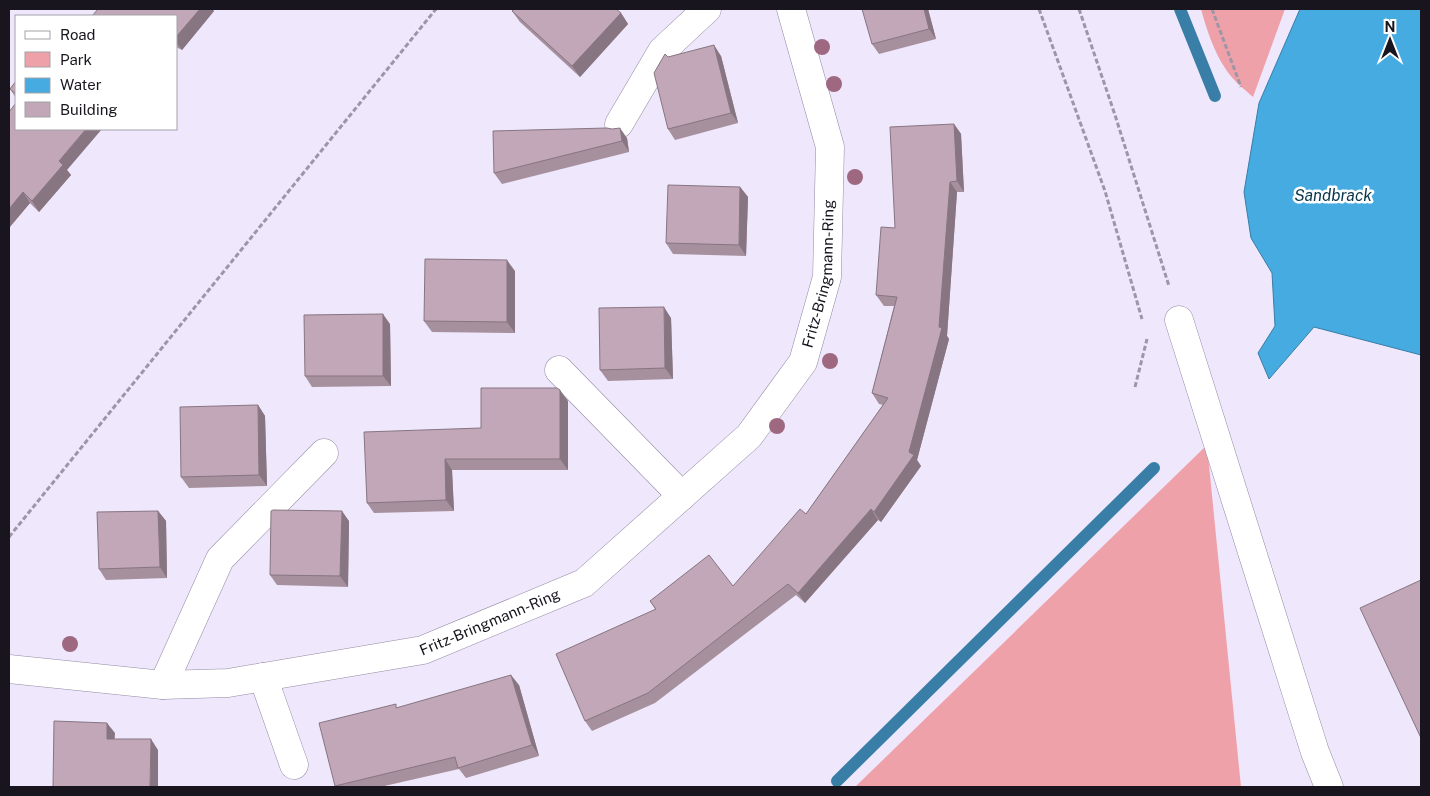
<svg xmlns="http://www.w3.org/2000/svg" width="1430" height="796" font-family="'Public Sans',sans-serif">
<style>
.green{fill:#efa1a9}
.water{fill:#46abe1;stroke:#387ea6}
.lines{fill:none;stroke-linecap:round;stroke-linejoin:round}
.stream{stroke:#387ea6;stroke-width:12}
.minor-casing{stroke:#948aa3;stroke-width:29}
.path{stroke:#9d96a6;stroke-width:3;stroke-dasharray:5 2.5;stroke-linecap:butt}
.minor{stroke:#fff;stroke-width:28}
.tree{fill:#9e6881}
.wall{fill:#a6909e}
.shaded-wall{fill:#877581}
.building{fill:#c1a7b8;stroke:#877581}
.labels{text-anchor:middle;stroke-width:5;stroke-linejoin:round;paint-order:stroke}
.street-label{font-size:15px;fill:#19151e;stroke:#fff}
.water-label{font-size:16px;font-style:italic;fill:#08354b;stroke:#fff}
</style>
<rect width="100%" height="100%" fill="#efe7fc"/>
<!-- green -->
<g class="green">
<path d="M1201 9H1285L1253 97C1243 88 1232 80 1225 68 1214 52 1206 28 1201 9Z"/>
<polygon points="1207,445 1241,787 855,787"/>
</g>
<!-- water -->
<polygon class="water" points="1300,9 1421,9 1421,355 1314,327 1269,379 1258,353 1275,326 1272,273 1251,238 1244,192 1259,103"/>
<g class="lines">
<!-- stream -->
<g class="stream">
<polyline points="1180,9 1215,96"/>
<polyline points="837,781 1154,468"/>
</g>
<defs>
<g id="minor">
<polyline points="619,124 662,51 707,9"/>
<polyline points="1179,320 1315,752 1329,787"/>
<polyline points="559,370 682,496"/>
<path id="s1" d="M9 669 163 685 228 683 423 650 584 583 749 436 803 362 827 277 830 147 791 9"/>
<polyline points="263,677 294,765"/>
<polyline points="163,685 220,559 324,453"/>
</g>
</defs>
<!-- minor casing -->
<use href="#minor" class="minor-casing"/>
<!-- path -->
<g class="path">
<polyline points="1039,9 1105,191 1142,319"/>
<polyline points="1079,9 1115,115 1169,286"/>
<polyline points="1212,9 1241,87"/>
<polyline points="1135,387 1147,339"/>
<polyline points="9,537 436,9"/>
</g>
<!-- minor -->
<use href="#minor" class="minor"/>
</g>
<!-- trees -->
<g class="tree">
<circle cx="822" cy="47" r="8"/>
<circle cx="834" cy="84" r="8"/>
<circle cx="855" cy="177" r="8"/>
<circle cx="830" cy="361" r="8"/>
<circle cx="777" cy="426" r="8"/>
<circle cx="70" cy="644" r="8"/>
</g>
<!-- wall -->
<g class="wall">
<polygon points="98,9 212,9 214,11 182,50 176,47 176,16"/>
<polygon points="928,9 936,39 879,54 872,44"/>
<polygon points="512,11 621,13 628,24 580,77 520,22"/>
<polygon points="721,56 738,123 675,140 668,129 668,57"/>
<polygon points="16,81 16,98 10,89"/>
<polygon points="9,112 67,170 71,175 39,212 30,203 9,228"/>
<polygon points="954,124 961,134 964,192 957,192 947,336 949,339 917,460 921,466 881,522 878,520 805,603 796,595 655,703 592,731 585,721 655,609 650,601 733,586 806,514 883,405 879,404 872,393 894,306 884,306 876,295 895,228"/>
<polygon points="627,138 629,152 502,184 494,173"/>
<polygon points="740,187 748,197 746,256 673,254 666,243"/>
<polygon points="515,271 515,333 432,332 424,321"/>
<polygon points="671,318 673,379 608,381 600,370"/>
<polygon points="390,324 391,386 312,387 305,376"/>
<polygon points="568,401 568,470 452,470 454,511 374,513 367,503 481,428"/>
<polygon points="258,405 265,416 267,486 189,488 181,477"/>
<polygon points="158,511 166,521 167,578 106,580 99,569"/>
<polygon points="349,521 348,587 277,585 270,575"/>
<polygon points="519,685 539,756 466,778 459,769 380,787 336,787 335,786 398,708"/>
</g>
<!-- shaded-wall -->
<g class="shaded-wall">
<polygon points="200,9 212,9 214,11 182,50 176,42 176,37"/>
<polygon points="924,9 928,9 936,39 929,29"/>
<polygon points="621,13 628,24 580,77 572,66"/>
<polygon points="714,45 721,56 738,123 731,113"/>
<polygon points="954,124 961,134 964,192 957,181"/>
<polygon points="620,128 627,138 629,152 622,141"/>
<polygon points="86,129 102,129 67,170 71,175 39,212 32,201 59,161"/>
<polygon points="950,182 957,192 947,336 949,339 917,460 921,466 881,522 874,512 909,452 939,327"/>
<polygon points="740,187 748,197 746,256 739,245"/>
<polygon points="23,192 30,203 9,228 9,209"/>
<polygon points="507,260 515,271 515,333 507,322"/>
<polygon points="664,307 671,318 673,379 665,368"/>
<polygon points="383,314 390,324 391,386 383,376"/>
<polygon points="560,390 568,401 568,470 560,459"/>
<polygon points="258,405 265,416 267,486 259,475"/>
<polygon points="445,459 452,470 454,511 446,500"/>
<polygon points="871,509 878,520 805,603 798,593"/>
<polygon points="158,511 166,521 167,578 160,567"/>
<polygon points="342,511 349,521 348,587 340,576"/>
<polygon points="511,675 519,685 539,756 532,745"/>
<polygon points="107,723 115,733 114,750 107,739"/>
<polygon points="151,739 158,750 158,787 150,787"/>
</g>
<!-- building -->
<g class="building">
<polygon points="98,9 200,9 176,37 176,16 92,16"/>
<polygon points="515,9 616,9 621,13 572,66 512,11"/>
<polygon points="862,9 924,9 929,29 872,44"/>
<polygon points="714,45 731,113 668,129 654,73 665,54 668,57"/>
<polygon points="16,81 16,94 10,89"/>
<polygon points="16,103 16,129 86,129 59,161 63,165 32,201 23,192 9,209 9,112"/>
<polygon points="954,124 957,181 950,182 939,327 942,328 909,452 914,455 874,512 871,509 798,593 788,584 648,693 585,721 556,654 656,609 650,601 709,555 733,586 800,509 806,514 888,398 872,393 897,297 876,295 881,227 895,228 890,127"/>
<polygon points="607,128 612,129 620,128 622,141 494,173 493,131"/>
<polygon points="668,185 740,187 739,245 666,243"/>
<polygon points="425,259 507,260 507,322 424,321"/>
<polygon points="664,307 665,368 600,370 599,308"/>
<polygon points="383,314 383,376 305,376 304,315"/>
<polygon points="481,388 557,388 560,390 560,459 445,459 446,500 367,503 364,432 481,428"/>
<polygon points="258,405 259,475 181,477 180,407"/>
<polygon points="273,510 342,511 340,576 270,575 271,511"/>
<polygon points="158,511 160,567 99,569 97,512"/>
<polygon points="1421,580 1421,738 1360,608"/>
<polygon points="511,675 532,745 458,768 455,757 335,786 319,723 396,704 396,708"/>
<polygon points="54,721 107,723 107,739 151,739 150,787 53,787"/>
</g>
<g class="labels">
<!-- street labels -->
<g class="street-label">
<text dy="5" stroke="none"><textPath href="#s1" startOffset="995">Fritz-Bringmann-Ring</textPath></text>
<text dy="5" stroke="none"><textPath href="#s1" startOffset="490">Fritz-Bringmann-Ring</textPath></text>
</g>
<!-- water labels -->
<g class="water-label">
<text x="1333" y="201">Sandbrack</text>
</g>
</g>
<!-- border -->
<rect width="1430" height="796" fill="none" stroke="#19151e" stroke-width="20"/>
<!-- legend -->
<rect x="15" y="15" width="162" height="115" fill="#ffffff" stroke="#a3a1a5"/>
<rect x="25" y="31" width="25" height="8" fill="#ffffff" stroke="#a3a1a5"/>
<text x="60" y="40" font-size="15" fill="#19151e">Road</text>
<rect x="25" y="52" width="25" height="15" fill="#efa1a9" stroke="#a3a1a5"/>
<text x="60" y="65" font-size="15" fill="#19151e">Park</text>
<rect x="25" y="78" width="25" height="15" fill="#46abe1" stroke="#a3a1a5"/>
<text x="60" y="90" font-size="15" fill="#19151e">Water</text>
<rect x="25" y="102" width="25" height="15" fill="#c1a7b8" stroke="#a3a1a5"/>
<text x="60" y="115" font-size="15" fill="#19151e">Building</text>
<!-- north arrow -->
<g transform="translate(1390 40)" stroke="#ffffff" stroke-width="4" paint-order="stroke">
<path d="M0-4L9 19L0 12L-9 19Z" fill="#19151e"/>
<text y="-8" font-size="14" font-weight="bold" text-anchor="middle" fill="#19151e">N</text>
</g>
</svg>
